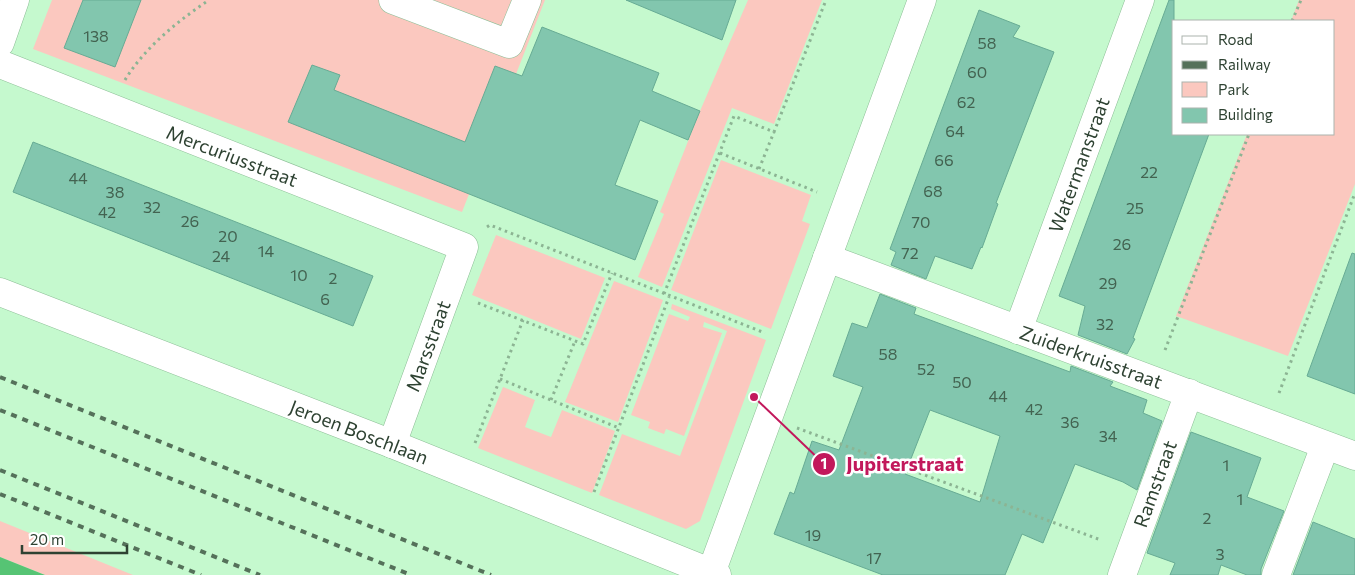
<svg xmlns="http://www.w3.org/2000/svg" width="1355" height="575" font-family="Commissioner,sans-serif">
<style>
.green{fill:#fbc8bf}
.water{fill:#56c474}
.building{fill:#82c6ae;stroke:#67ab94;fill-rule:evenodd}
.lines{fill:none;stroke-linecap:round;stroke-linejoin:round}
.minor-casing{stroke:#8cbe96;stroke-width:29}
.path{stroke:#8cb493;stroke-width:3;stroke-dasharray:2.5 4;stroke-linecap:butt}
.minor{stroke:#fff;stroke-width:28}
.rail{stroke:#55715a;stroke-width:4;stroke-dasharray:6 6;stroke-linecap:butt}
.labels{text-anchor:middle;stroke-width:5;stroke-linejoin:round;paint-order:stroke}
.number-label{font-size:16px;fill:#436351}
.street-label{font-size:19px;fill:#2e4232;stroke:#fff}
.leader{fill:none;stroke:#c2185b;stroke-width:2}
.callout-dot{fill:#c2185b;stroke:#fff;stroke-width:2}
.mark-label{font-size:15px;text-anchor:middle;font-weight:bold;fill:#fff}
.callout-label{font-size:20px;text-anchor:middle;font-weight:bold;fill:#c2185b;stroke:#fff;stroke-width:5;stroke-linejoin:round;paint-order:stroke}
</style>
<rect width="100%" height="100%" fill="#c5f9ce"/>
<!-- green -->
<g class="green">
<polygon points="52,0 545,0 462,212 33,49"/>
<polygon points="748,0 822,0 774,124 732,108 662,287 638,277 664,214 660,212 700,111"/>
<polygon points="1299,0 1355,0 1355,184 1288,356 1176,316 1247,134 1334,134 1334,21 1291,21"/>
<polygon points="721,160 811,195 802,221 810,224 771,329 671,290"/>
<polygon points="496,235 605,278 581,339 472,295"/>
<polygon points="614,281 663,300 618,422 565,402"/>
<polygon points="672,304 766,340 700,521 686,529 599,495 622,434 680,456 727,331 704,322 703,327 722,333 684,436 666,429 664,434 648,428 650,422 631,415 669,314 688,321 690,317 671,309"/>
<polygon points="503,387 535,400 525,427 551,437 562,410 615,431 592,493 478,448"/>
<polygon points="0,521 133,575 45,575 0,557"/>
</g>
<!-- water -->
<polygon class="water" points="0,557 45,575 0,575"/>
<!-- building -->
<g class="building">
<polygon points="83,0 141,0 115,67 64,48"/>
<polygon points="626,0 736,0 722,40"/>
<polygon points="1169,0 1174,0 1174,134 1209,134 1133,338 1135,339 1127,354 1078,335 1085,306 1059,296"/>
<polygon points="979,10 1020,26 1013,37 1054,52 996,203 998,204 982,248 981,247 972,269 935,256 926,279 891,265 896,252 890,249"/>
<polygon points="542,27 659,73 652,91 700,111 688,140 640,120 615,185 658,201 635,260 288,122 312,65 340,75 334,90 465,142 495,66 522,76"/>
<polygon points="33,142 373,276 353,326 13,192"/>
<polygon points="1352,253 1355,254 1355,394 1307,376"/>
<path d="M880 294 916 308 914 314 1070 372 1071 366 1113 382 1110 386 1147 400 1143 413 1162 421 1137 490 1123 482 1075 464 1043 543 1022 534 1005 575H883L774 534 790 492 794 494 812 441 839 450 863 387 833 376 852 323 867 328ZM930 410 1000 436 980 502 905 474Z"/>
<polygon points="1191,432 1261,458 1247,497 1284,511 1261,569 1261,575 1247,575 1221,565 1218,575 1170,575 1175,563 1147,553"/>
<polygon points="1313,522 1355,539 1355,575 1293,575"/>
</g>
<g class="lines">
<defs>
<g id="minor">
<polyline points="393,0 509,44 527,0"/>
<polyline points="0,43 15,0"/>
<polyline points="0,64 464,247 392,444"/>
<polyline points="827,258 1355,456"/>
<polyline points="0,292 392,444 717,575"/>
<polyline points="1018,330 1140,0"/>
<polyline points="711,573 922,0"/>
<polyline points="1122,575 1189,393"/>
<polyline points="1276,575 1325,446"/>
</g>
</defs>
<!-- minor casing -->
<use href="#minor" class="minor-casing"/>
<!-- path -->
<g class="path">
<polyline points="1292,21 1301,0"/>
<path d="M125 80C145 47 178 21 209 0"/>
<polyline points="720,153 817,192"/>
<polyline points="759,169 774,132"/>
<polyline points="487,227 490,225 765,333"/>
<polyline points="664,294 734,116 774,132 826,0"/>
<polyline points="478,303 583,344 612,273"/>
<polyline points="1165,350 1249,134"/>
<polyline points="500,379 619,428"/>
<polyline points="1279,393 1355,193"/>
<polyline points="551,400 575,341"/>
<polyline points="797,428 1101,540"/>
<polyline points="475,443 523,320"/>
<polyline points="594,492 669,297"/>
</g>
<!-- minor -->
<use href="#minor" class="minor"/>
<!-- rail -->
<g class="rail">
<polyline points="0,377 491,575"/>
<polyline points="0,410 411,575"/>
<polyline points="0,470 260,575"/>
<polyline points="0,494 201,575"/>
</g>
</g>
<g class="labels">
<!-- number labels -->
<g class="number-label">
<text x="96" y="42">138</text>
<text x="987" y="49">58</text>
<text x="977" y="78">60</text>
<text x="966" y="108">62</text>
<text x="955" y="137">64</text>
<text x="944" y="166">66</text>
<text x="1149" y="178">22</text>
<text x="78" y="184">44</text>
<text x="933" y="197">68</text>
<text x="115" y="198">38</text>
<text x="152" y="213">32</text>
<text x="1135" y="214">25</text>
<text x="107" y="218">42</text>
<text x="190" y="227">26</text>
<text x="921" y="228">70</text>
<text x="228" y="242">20</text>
<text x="1122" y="250">26</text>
<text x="266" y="257">14</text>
<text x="910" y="259">72</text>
<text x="221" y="262">24</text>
<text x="299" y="281">10</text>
<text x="333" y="284">2</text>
<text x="1108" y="289">29</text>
<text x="325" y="305">6</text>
<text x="1105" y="330">32</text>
<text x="888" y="360">58</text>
<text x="926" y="375">52</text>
<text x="962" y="388">50</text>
<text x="998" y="402">44</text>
<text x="1034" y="415">42</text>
<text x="1070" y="428">36</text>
<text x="1108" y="442">34</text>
<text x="1226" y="471">1</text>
<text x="1240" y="505">1</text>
<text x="1207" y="524">2</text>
<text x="813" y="541">19</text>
<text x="1220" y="560">3</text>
<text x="874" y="564">17</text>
</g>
<!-- street labels -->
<g class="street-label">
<text transform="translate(232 156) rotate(21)" y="7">Mercuriusstraat</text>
<text transform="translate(1079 165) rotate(-70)" y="7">Watermanstraat</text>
<text transform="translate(428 346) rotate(-70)" y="7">Marsstraat</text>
<text transform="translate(1091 357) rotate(20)" y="7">Zuiderkruisstraat</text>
<text transform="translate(359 432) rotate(21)" y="7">Jeroen Boschlaan</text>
<text transform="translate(1155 484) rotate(-70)" y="7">Ramstraat</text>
</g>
</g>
<!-- callouts -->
<path class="leader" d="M754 397L824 464"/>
<g class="callout-dot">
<circle cx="754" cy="397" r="5"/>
<circle cx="824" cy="464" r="12"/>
</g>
<g class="mark-label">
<text x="824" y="469">1</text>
</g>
<g class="callout-label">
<text x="905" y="471">Jupiterstraat</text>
</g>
<!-- legend -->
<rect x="1172" y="20" width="162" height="115" fill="#ffffff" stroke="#abb3ad"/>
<rect x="1182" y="36" width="25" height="8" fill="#ffffff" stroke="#abb3ad"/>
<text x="1218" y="45" font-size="15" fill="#2e4232">Road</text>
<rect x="1182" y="61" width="25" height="8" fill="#55715a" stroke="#abb3ad"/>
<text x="1218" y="70" font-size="15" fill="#2e4232">Railway</text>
<rect x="1182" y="82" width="25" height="15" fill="#fbc8bf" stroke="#abb3ad"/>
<text x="1218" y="95" font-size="15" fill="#2e4232">Park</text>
<rect x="1182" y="108" width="25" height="15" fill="#82c6ae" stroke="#abb3ad"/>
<text x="1218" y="120" font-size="15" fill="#2e4232">Building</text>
<!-- scale -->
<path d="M22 545v8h105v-8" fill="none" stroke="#2e4232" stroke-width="2.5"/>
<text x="30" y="545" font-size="15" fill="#2e4232" stroke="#ffffff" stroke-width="4" paint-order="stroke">20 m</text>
</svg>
